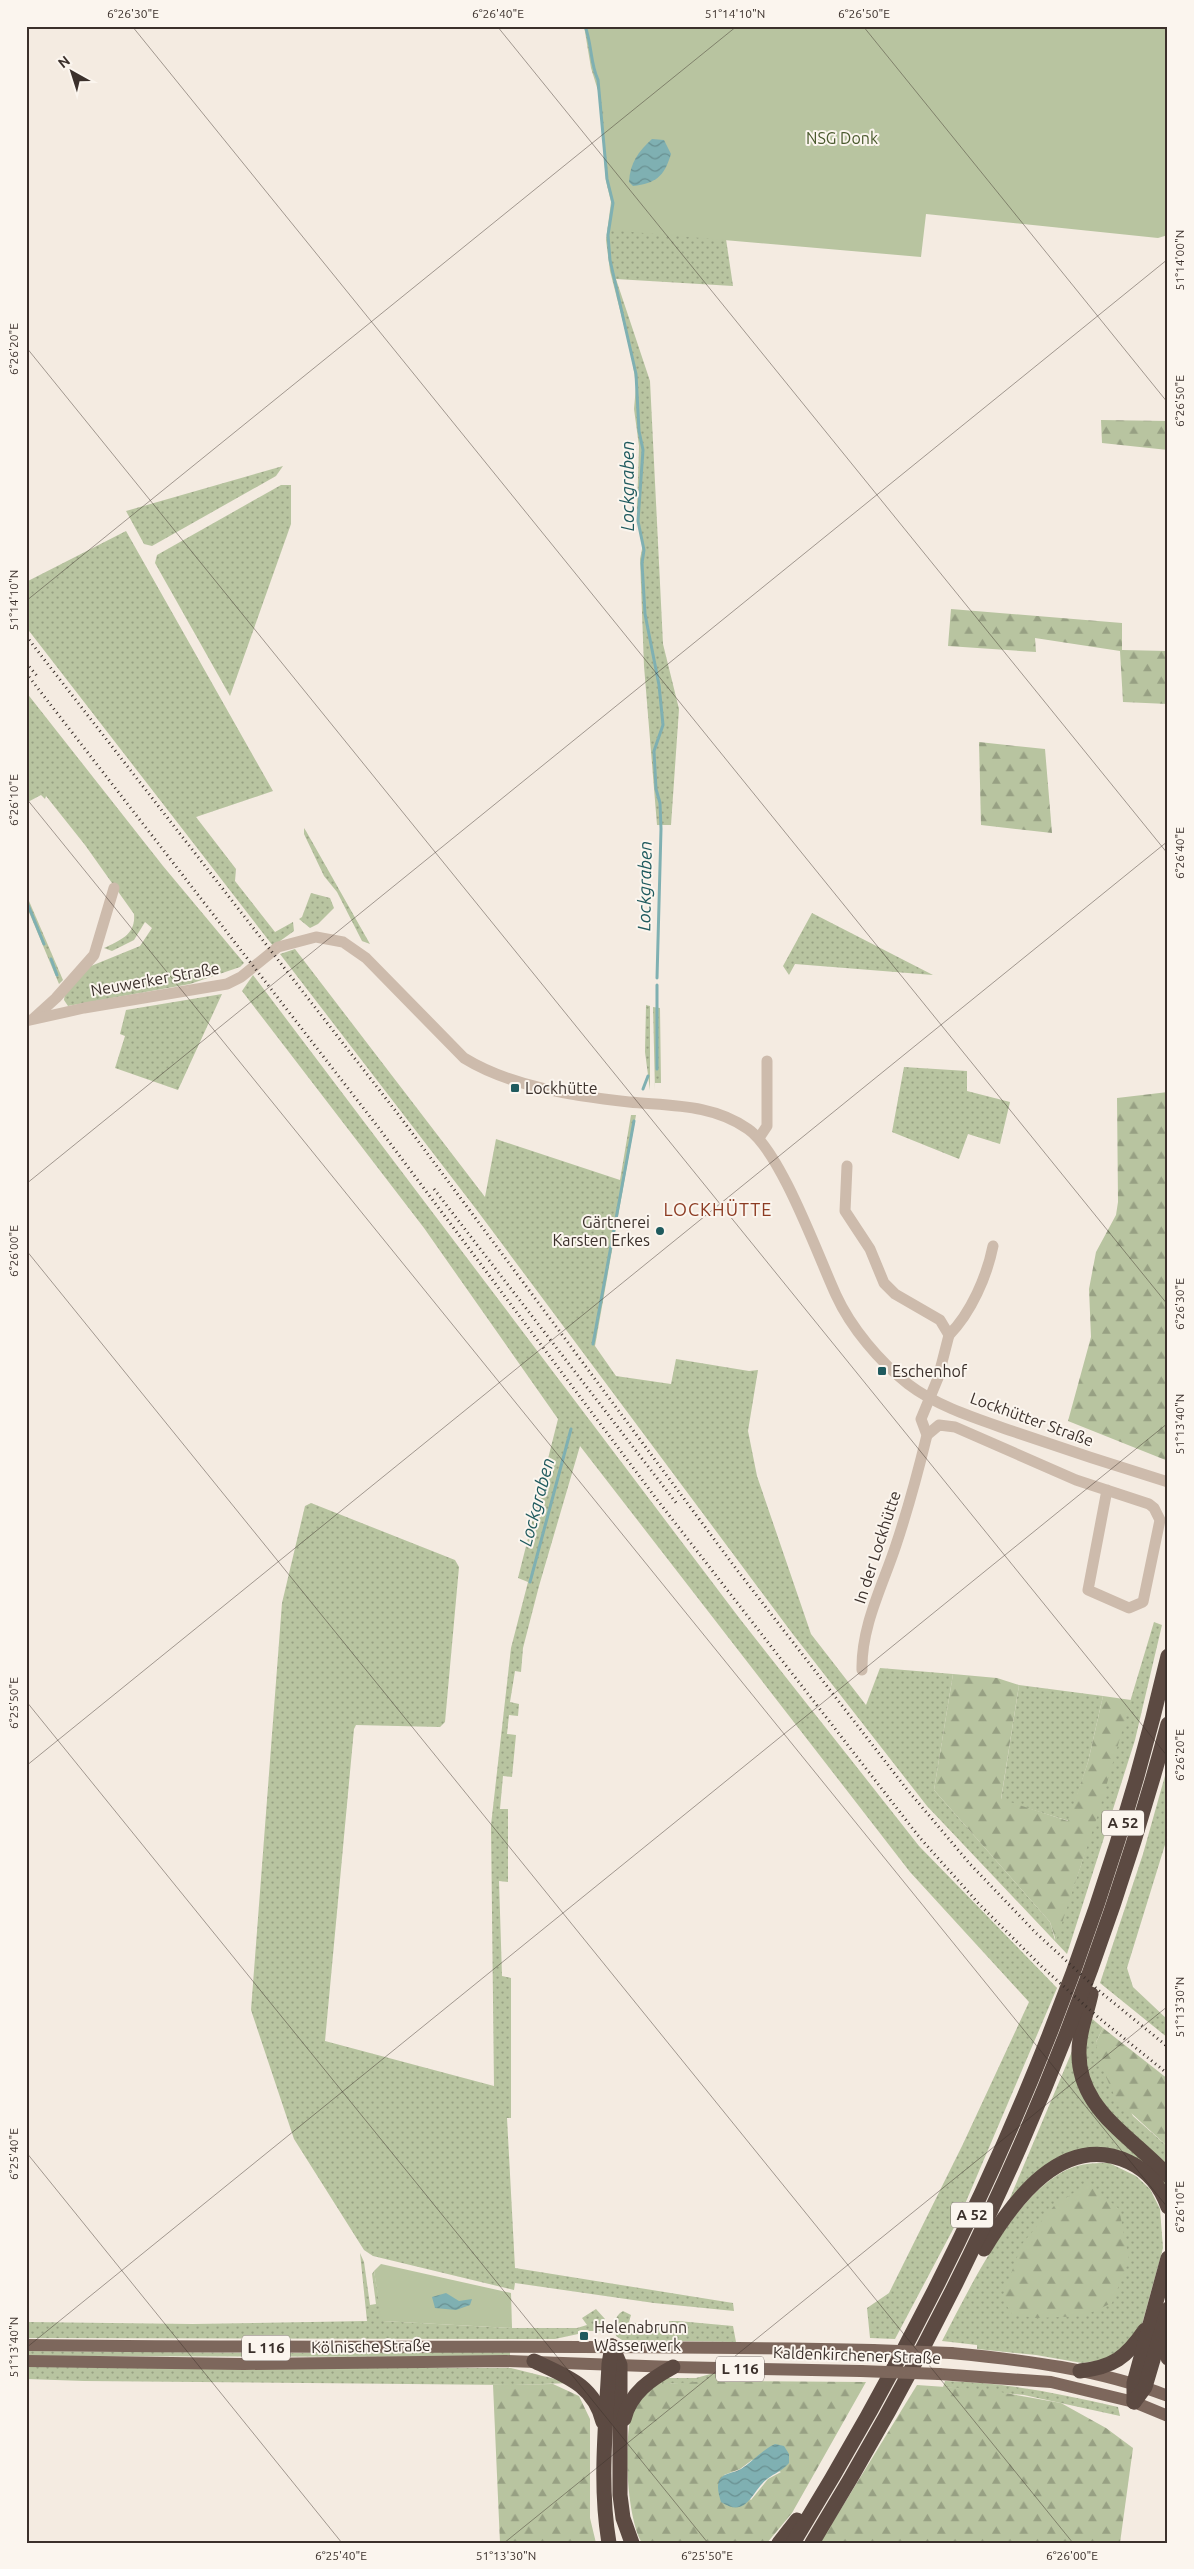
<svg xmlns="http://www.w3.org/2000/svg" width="1194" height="2569" font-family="Ubuntu,sans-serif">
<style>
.grass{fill:url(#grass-dots)}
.forest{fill:url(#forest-firs);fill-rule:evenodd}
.park{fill:#b8c4a0}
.water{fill:url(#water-waves)}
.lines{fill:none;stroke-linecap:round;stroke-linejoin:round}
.stream{stroke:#7fb0b2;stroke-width:3}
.minor{stroke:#cdbbac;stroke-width:11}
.major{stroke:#7d675c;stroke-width:12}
.highway{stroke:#5c4a42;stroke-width:15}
.rail{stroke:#3b302b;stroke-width:3;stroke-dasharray:1 4;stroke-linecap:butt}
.major-bridge{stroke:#7d675c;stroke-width:12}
.ticks{fill:none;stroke:#3b302b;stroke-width:1;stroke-opacity:0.45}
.poi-dot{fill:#1f5a5e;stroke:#fbf5ee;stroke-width:2}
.labels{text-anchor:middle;stroke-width:4;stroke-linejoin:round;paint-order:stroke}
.shield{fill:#fbf5ee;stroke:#756b66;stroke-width:1}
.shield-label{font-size:15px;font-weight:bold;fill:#3b302b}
.park-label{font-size:16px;fill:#4a5a2e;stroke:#fbf5ee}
.street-label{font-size:16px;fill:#3b302b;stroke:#fbf5ee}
.poi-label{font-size:16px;fill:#3b302b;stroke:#fbf5ee;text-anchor:start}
.water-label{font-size:18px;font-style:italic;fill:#1f5a5e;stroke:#fbf5ee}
.neighbourhood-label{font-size:18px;letter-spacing:1px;fill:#8c3b22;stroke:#fbf5ee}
.neatline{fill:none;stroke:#3b302b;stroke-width:2}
.ticks-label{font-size:12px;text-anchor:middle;fill:#3b302b}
</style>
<defs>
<pattern id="grass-dots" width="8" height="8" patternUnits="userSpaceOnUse" patternTransform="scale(1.25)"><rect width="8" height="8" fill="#b8c4a0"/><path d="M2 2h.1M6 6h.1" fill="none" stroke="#97a083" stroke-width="1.8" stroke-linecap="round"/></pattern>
<pattern id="forest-firs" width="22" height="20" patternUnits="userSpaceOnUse" patternTransform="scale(1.25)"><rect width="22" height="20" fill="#b8c4a0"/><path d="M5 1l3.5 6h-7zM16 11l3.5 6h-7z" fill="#97a083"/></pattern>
<pattern id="water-waves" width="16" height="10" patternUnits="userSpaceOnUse" patternTransform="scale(1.25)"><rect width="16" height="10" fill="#7fb0b2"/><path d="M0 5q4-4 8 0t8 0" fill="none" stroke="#699091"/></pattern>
</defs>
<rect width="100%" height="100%" fill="#f4ebe1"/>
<!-- grass -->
<g class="grass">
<polygon points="584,26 980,26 719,192 733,286 616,279 650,381 663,644 679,709 671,825 657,825 644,666 640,559 643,544 637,509 639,446 634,409 636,386 632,357 610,271 606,240 611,202 606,181 599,94 591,68"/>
<polygon points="283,466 276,476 152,546 144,544 126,511"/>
<polygon points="281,485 291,485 291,524 230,696 155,563 157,555"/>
<polygon points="126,531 273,791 196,817 236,869 235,881 275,932 293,922 294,931 273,946 26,627 26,582"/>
<path d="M26 692 163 866 244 963 240 967 190 984 68 1006 64 1000 65 993 91 966 140 946 152 928 145 922 134 940 112 951 104 948C121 940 136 934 134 914L85 845 46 796 45 799 41 795 26 803Z"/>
<polygon points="304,828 306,831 370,944 362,941 337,892 324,876 304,834"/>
<polygon points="311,893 330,898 334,908 318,924 310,928 299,919 302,917"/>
<polygon points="26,894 63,980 59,984 26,905"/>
<polygon points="812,913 933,975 795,964 789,975 783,966"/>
<polygon points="295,949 485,1197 496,1139 620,1180 631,1115 636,1115 595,1346 616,1376 671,1384 676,1359 749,1371 758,1370 748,1431 757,1476 811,1634 866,1705 880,1668 953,1674 934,1790 1050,1922 1055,1940 1081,1865 1154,1622 1162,1625 1135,1740 1067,1954 927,1806 792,1633 476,1209 280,954"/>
<polygon points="253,975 740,1619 919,1846 1057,1988 959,2218 895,2339 870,2338 867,2308 889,2293 963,2144 1029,2002 910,1872 580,1446 539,1586 523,1648 521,1672 515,1671 510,1702 519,1704 518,1716 509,1715 507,1734 516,1735 512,1777 503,1776 500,1809 508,1809 508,1882 499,1881 502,1976 511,1978 511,2118 507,2118 515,2268 733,2303 734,2311 654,2303 515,2283 514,2290 373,2256 364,2250 294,2139 251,2010 282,1603 305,1506 311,1503 455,1560 459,1567 445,1722 440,1727 356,1725 354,1729 325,2041 494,2086 491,1825 511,1648 528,1582 518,1578 558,1419 424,1228 242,991"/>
<polygon points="222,994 178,1090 115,1068 125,1036 120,1034 126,1010"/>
<polygon points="646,1005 650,1006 650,1090 645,1052"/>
<polygon points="653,1007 660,1008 661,1083 655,1083 655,1090"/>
<polygon points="904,1067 967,1071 967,1091 1010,1102 1000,1144 968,1134 959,1159 892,1132"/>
<polygon points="1019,1685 1103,1696 1088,1762 1069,1821 1001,1800"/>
<polygon points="1168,1765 1168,1835 1127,1968 1133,1987 1168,2020 1168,2038 1100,1983 1143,1854"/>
<path d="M1090 2017 1103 2028 1096 2042 1133 2116 1168 2147V2166C1134 2136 1084 2101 1085 2051 1085 2040 1088 2028 1090 2017Z"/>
<polygon points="1073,2049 1075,2069 1165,2180 1168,2185 1168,2197 1162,2186 1089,2151 1007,2205"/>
<path d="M1109 2163 1136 2176 1150 2189 1160 2209 1163 2248 1141 2328 1115 2358 1082 2363 1036 2355 977 2349V2345L942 2341C969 2290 1017 2186 1074 2167 1085 2163 1097 2163 1109 2163Z"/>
<polygon points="360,2253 364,2262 370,2305 376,2304 372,2274 374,2271 383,2321 512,2328 577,2328 587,2325 582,2318 596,2309 605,2319 605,2331 578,2331 578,2334 555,2339 26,2338 26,2322 193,2324 367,2321"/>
<path d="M623 2311 631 2315 629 2322 669 2328V2321H678L733 2326 736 2342 622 2340 616 2336C614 2325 613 2317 623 2311Z"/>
<polygon points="26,2351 277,2353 510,2351 510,2357 26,2356"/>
<polygon points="26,2367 511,2368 571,2383 514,2385 84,2381 26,2379"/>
<polygon points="714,2373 736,2374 735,2381 662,2384 659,2378 696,2378"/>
<path d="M945 2381C1004 2382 1061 2394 1118 2407L1120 2416 1024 2395 943 2387Z"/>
</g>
<!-- forest -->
<g class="forest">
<polygon points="1101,420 1168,421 1168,450 1102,443"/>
<polygon points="951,609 1122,623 1122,650 1168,651 1168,704 1123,702 1120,651 1035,638 1036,652 948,646"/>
<polygon points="979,742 1045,749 1052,833 981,825"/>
<polygon points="1168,1092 1168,1461 1068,1421 1091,1337 1089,1289 1096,1252 1116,1215 1118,1202 1117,1098"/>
<polygon points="953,1674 997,1678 1019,1685 1001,1799 1068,1821 1088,1762 1103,1696 1131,1700 1099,1811 1056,1941 1050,1922 934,1790"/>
<polygon points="1103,2028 1168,2079 1168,2147 1116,2099 1099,2061 1096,2042"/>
<polygon points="1088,2183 1119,2209 1129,2260 1112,2303 1083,2316 1036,2318 1012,2314 1002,2298 1022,2244 1054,2206"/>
<path d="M659 2378 662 2384 712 2381 866 2382 792 2513 767 2543H642C626 2518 622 2430 635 2403 640 2394 652 2386 659 2378ZM752 2460 781 2472 768 2479 751 2500 724 2475 740 2469Z"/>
<polygon points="553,2384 579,2396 590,2419 590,2518 596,2543 500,2543 493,2385"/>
<polygon points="917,2385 989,2390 1061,2403 1106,2428 1133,2448 1120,2543 820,2543"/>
</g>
<!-- park -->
<g class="park">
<polygon points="586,26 1168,26 1168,235 1158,238 926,214 921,257 609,230 613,200 608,178 603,109"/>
<polygon points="381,2264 511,2293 512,2328 382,2321 374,2271"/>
</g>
<!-- water -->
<g class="water">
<path d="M652 139 664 140 671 154C664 177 656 183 633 186L629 182C630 163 638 152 652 139Z"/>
<polygon points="446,2293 459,2301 472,2299 470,2305 456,2310 435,2308 432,2297"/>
<path d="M775 2444 784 2446 789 2454V2463C782 2471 775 2473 767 2479 751 2492 747 2519 721 2502 719 2495 716 2486 720 2479 724 2473 734 2473 741 2469 753 2461 762 2450 775 2444Z"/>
</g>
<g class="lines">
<!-- stream -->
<g class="stream">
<path d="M585 26C592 44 590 63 598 80L607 179 613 203 608 235 610 260 636 374 639 431 643 450 638 521 644 550 642 563 645 614 659 685 663 725 654 751 656 789 660 803 661 829 657 978"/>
<polyline points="26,900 44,944"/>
<polyline points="51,959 57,975"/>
<polyline points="657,985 657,1069"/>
<polyline points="643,1089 648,1076"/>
<polyline points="593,1344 634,1121"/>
<polyline points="530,1582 571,1429"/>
</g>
<!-- minor -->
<g class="minor">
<polyline points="34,1018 56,998 94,955 114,888"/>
<path d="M26 1021 84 1008 227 984 241 977 278 947 316 937 343 942 366 958 464 1058C511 1087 575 1096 629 1102 671 1106 713 1104 748 1129 781 1152 818 1256 836 1295 851 1328 880 1362 908 1384 938 1407 978 1419 1012 1431 1064 1449 1116 1466 1168 1482"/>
<polyline points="759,1138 767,1126 767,1061"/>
<path d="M847 1166 845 1211 870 1249 884 1283 895 1294 940 1320 949 1335 938 1378 921 1419 927 1435C918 1472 908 1509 896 1545 883 1585 861 1626 862 1670"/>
<path d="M949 1335C971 1313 987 1276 993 1246"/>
<polyline points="927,1435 939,1425 955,1427 1076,1480 1149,1504 1154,1508 1160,1520 1143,1602 1129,1608 1088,1590 1107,1490"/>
</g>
<!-- major -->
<g class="major">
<path d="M26 2345C309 2349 591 2344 873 2350"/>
<path d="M951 2353C1024 2360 1099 2369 1168 2396"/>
<polyline points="26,2361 244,2364 506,2361 673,2367 861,2371"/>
<polyline points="939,2374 1051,2382 1134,2402 1168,2416"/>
</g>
<!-- highway -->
<g class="highway">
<path d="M1091 1994C1088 2009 1082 2024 1080 2039 1070 2106 1130 2134 1168 2176"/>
<path d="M984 2249C1013 2201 1063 2131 1129 2162 1148 2171 1161 2187 1168 2207"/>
<polyline points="1167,2330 1165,2341 1168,2358"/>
<polyline points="612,2346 620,2365 620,2495 623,2518 632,2543"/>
<path d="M534 2361C566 2376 594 2385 603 2422"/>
<path d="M1080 2371C1113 2367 1126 2358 1145 2330"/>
<polyline points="1134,2402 1134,2383 1168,2258"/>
<polyline points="1134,2402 1145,2387 1168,2309"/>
<path d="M624 2419C630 2393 651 2379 673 2367"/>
<path d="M609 2543C599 2484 606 2424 609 2364L612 2346"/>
<polyline points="779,2543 797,2520"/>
<path d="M793 2543C962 2268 1095 1971 1168 1656"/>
<path d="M812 2543C971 2283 1089 2018 1168 1724"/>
</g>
<!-- rail -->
<g class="rail">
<polyline points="26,636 398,1114 737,1570 905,1787 970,1864 1036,1933 1098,1990 1168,2047"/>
<polyline points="26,663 38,677"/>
<polyline points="26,673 378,1127 655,1497 920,1838 980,1905 1042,1967 1099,2018 1168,2074"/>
<polyline points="434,1189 677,1504"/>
</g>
<!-- major-bridge -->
<g class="major-bridge">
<polyline points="873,2350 951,2353"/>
<polyline points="861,2371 939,2374"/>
</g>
</g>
<!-- ticks -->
<path class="ticks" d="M132 26 1168 1305M497 26 1168 854M863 26 1168 403M26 347 1168 1757M26 601 737 26M26 798 1168 2208M26 1184 1168 259M26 1250 1073 2543M26 1701 708 2543M26 1766 1168 841M26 2152 342 2543M26 2348 1168 1423M504 2543 1168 2006"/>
<!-- markers -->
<g class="poi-dot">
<rect x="510" y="1083" width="10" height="10" rx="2.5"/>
<circle cx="660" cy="1231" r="5"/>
<rect x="877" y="1366" width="10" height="10" rx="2.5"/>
<rect x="579" y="2331" width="10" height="10" rx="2.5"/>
</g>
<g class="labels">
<!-- shield labels -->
<g class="shield">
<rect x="1102" y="1810.5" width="42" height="25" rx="4"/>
<rect x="951" y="2202.5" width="42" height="25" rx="4"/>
<rect x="242" y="2335.5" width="48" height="25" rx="4"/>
<rect x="716" y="2356.5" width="48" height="25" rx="4"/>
</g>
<g class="shield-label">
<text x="1123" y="1828">A 52</text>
<text x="972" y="2220">A 52</text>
<text x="266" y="2353">L 116</text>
<text x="740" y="2374">L 116</text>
</g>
<!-- park labels -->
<g class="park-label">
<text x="842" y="144">NSG Donk</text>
</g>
<!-- street labels -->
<g class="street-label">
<text transform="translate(155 979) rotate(-10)" y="6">Neuwerker Straße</text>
<text transform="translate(1032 1419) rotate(20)" y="6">Lockhütter Straße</text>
<text transform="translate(877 1547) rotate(-72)" y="6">In der Lockhütte</text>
<text transform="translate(371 2346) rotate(-1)" y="6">Kölnische Straße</text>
<text transform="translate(857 2355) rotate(2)" y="6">Kaldenkirchener Straße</text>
</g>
<!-- poi labels -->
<g class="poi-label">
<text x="525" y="1094">Lockhütte</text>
<text x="650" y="1228" text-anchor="end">Gärtnerei<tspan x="650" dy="18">Karsten Erkes</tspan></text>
<text x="892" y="1377">Eschenhof</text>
<text x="594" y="2333">Helenabrunn<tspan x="594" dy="18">Wasserwerk</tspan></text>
</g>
<!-- water labels -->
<g class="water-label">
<text transform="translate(628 486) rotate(-90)" y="6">Lockgraben</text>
<text transform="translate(645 886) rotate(-89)" y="6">Lockgraben</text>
<text transform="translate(537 1502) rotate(-75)" y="6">Lockgraben</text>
</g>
<!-- neighbourhood labels -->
<g class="neighbourhood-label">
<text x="718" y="1216">LOCKHÜTTE</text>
</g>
</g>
<!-- border -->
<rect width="1194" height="2569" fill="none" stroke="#fbf5ee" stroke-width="55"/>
<!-- north arrow -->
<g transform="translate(72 72) rotate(321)" stroke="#fbf5ee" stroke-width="4" paint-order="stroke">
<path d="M0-4L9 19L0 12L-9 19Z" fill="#3b302b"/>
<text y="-8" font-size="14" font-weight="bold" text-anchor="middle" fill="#3b302b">N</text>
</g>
<rect x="28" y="28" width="1138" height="2514" class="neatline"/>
<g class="ticks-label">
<text x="133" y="18">6°26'30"E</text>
<text x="498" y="18">6°26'40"E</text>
<text x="735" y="18">51°14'10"N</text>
<text x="864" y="18">6°26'50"E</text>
<text transform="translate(1180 260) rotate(-90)" y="4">51°14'00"N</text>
<text transform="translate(14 349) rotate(-90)" y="4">6°26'20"E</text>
<text transform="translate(1180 401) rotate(-90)" y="4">6°26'50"E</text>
<text transform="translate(14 600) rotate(-90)" y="4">51°14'10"N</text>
<text transform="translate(14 800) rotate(-90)" y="4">6°26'10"E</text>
<text transform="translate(1180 853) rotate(-90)" y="4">6°26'40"E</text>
<text transform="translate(14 1251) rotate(-90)" y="4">6°26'00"E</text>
<text transform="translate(1180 1304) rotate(-90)" y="4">6°26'30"E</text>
<text transform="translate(1180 1424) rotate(-90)" y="4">51°13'40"N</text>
<text transform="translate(14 1703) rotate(-90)" y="4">6°25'50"E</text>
<text transform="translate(1180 1755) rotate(-90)" y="4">6°26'20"E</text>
<text transform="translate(1180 2007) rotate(-90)" y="4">51°13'30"N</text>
<text transform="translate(14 2154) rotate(-90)" y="4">6°25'40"E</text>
<text transform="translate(1180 2207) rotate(-90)" y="4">6°26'10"E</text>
<text transform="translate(14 2347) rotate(-90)" y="4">51°13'40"N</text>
<text x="341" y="2560">6°25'40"E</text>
<text x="506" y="2560">51°13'30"N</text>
<text x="707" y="2560">6°25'50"E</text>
<text x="1072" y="2560">6°26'00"E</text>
</g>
</svg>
